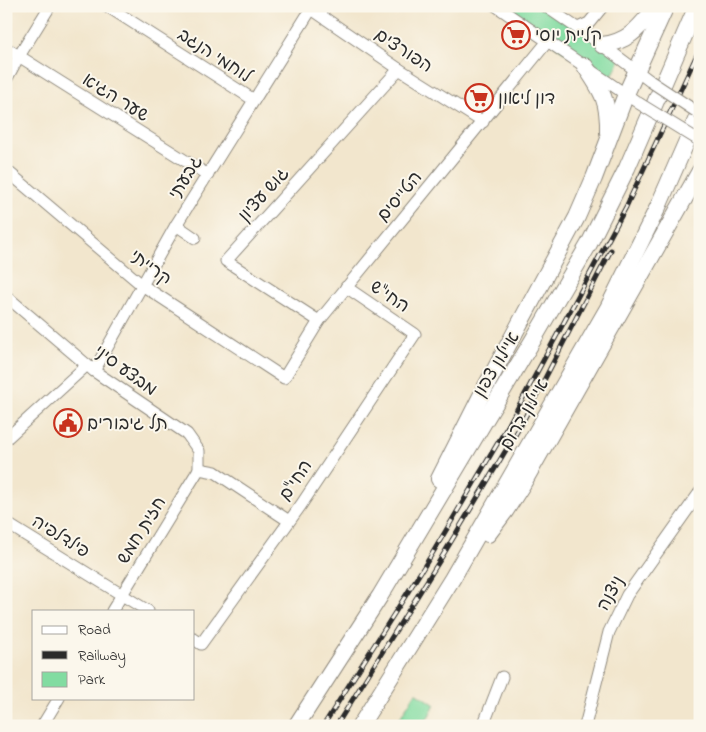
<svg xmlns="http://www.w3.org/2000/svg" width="706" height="732" font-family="'Indie Flower','Playpen Sans Hebrew',sans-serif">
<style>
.green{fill:#82dca1;stroke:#568466}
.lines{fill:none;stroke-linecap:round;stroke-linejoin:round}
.minor-casing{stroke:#8e887c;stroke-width:13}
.highway-casing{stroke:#8e887c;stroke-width:18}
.minor{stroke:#fff;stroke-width:11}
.highway{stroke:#fff;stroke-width:16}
.rail-casing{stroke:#2b2b2b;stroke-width:5}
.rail{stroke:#fbf7ec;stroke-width:3;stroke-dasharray:9;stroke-linecap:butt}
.minor-bridge-casing{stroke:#8e887c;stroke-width:13;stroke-linecap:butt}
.minor-bridge{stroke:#fff;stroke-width:11}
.labels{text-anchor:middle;stroke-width:4;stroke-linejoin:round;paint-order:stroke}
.poi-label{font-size:18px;fill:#2b2b2b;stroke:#fbf7ec;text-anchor:start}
.street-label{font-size:18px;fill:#2b2b2b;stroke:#fbf7ec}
</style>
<rect width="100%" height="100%" fill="#fbf7ec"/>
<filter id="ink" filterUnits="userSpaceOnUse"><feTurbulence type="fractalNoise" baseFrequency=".02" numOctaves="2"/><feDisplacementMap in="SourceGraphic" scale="10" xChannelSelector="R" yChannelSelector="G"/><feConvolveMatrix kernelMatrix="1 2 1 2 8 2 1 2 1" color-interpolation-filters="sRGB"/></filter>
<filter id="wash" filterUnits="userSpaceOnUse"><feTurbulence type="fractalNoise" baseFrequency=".0096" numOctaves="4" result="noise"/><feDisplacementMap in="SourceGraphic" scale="20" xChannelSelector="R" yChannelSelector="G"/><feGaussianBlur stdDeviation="1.12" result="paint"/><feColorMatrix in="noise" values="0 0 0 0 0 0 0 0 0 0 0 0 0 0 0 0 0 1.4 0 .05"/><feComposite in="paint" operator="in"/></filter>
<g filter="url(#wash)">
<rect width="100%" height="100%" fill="#f2e6cd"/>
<!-- green -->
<g class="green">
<polygon points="496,6 545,6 621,58 609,82"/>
<polygon points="416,692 435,705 423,726 395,726"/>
</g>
</g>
<g filter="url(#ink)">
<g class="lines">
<defs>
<g id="minor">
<polyline points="107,6 254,100"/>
<polyline points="307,6 399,69 483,122"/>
<polyline points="496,6 640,104"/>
<polyline points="545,6 602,45 650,81"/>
<polyline points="578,28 589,23 603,6"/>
<polyline points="6,48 208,175"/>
<polyline points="6,80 19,56 50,6"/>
<polyline points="6,170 142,285 284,378 319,321 548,41"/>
<polyline points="176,225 195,238"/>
<polyline points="6,296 94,371 187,434 199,451 199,469"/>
<polyline points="319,321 226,261 399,69"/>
<polyline points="94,371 176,225 313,6"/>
<polyline points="6,439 87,365"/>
<polyline points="199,469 215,472 289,521"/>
<polyline points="6,523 148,611"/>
<polyline points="112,611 199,469"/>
<polyline points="194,639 201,644 301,505 415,334 346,287"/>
<polyline points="42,726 59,698"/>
<polyline points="483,726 502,677"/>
<polyline points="585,726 609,632 627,595 700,492"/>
</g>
<g id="highway">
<path d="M602 45C630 42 640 26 657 6"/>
<path d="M585 66C602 91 609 101 608 133"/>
<polyline points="439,479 485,388 577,217 594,178 626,94 666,6"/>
<polyline points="488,534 506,510 522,485 700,171"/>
<polyline points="296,726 380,596 533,340 589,244 627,168 697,6"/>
<polyline points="360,726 452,579 608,308 658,207 700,111"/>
</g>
</defs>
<!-- minor casing -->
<use href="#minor" class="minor-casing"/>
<!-- highway casing -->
<use href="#highway" class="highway-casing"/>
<!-- minor -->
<use href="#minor" class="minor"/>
<!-- highway -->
<use href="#highway" class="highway"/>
<defs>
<g id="rail">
<polyline points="323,726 432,554 509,424 626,207 700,48"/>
<polyline points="336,726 440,560 521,425 611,250"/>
</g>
</defs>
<!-- rail casing -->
<use href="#rail" class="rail-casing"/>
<!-- rail -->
<use href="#rail" class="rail"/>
<defs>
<g id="minor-bridge">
<polyline points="650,81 700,114"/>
<polyline points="640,104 697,139"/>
</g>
</defs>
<!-- minor-bridge casing -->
<use href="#minor-bridge" class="minor-bridge-casing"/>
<!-- minor-bridge -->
<use href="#minor-bridge" class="minor-bridge"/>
</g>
</g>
<!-- icons -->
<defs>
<symbol id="supermarket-ring" viewBox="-11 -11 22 22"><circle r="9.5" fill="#fbf7ec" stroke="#c8321e" stroke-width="1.5"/><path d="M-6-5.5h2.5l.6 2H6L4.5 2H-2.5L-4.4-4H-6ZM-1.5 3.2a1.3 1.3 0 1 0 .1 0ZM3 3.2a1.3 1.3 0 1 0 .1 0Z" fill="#c8321e"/></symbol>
<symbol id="civic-ring" viewBox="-11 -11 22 22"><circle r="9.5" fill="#fbf7ec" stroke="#c8321e" stroke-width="1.5"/><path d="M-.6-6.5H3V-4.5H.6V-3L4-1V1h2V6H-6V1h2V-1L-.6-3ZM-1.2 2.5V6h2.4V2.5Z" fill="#c8321e"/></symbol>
</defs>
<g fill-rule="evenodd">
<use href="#supermarket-ring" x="500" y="19" width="32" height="32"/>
<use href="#supermarket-ring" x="463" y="82" width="32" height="32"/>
<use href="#civic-ring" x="52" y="407" width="32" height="32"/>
</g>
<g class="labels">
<!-- poi labels -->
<g class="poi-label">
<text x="535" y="41">קליית יוסי</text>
<text x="498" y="104">דון ליאון</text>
<text x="87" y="429">תל גיבורים</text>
</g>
<!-- street labels -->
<g class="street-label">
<text transform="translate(404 50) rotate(33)" y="6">הפורצים</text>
<text transform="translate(215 55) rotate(33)" y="6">לוחמי הנגב</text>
<text transform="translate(116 97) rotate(32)" y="6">שער הגיא</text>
<text transform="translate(185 177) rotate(-58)" y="6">גבעתי</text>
<text transform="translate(263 194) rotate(-48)" y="6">גוש עציון</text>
<text transform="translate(399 196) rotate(-50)" y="6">הטייסים</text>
<text transform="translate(151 267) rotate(37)" y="6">קרייתי</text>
<text transform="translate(390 296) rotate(34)" y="6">החי"ש</text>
<text transform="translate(496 364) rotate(-59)" y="6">איילון צפון</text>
<text transform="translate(126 370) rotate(36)" y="6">מבצע סיני</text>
<text transform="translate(524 414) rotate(-60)" y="6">איילון דרום</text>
<text transform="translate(295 480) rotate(-56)" y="6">החי"ם</text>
<text transform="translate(141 530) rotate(-58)" y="6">חזית חמש</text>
<text transform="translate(61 536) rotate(32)" y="6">פילדלפיה</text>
<text transform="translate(610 593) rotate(-61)" y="6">ניצנה</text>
</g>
</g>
<!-- margin -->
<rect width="706" height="732" fill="none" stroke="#fbf7ec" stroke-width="25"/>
<!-- legend -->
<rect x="32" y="610" width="162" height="90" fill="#fbf7ec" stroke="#a8a59f"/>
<rect x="42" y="626" width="25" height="8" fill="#ffffff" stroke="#a8a59f"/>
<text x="78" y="634" font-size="15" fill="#2b2b2b">Road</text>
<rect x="42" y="651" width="25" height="8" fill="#2b2b2b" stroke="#a8a59f"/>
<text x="78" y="660" font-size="15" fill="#2b2b2b">Railway</text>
<rect x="42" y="672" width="25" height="15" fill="#82dca1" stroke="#a8a59f"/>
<text x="78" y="684" font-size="15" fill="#2b2b2b">Park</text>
</svg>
